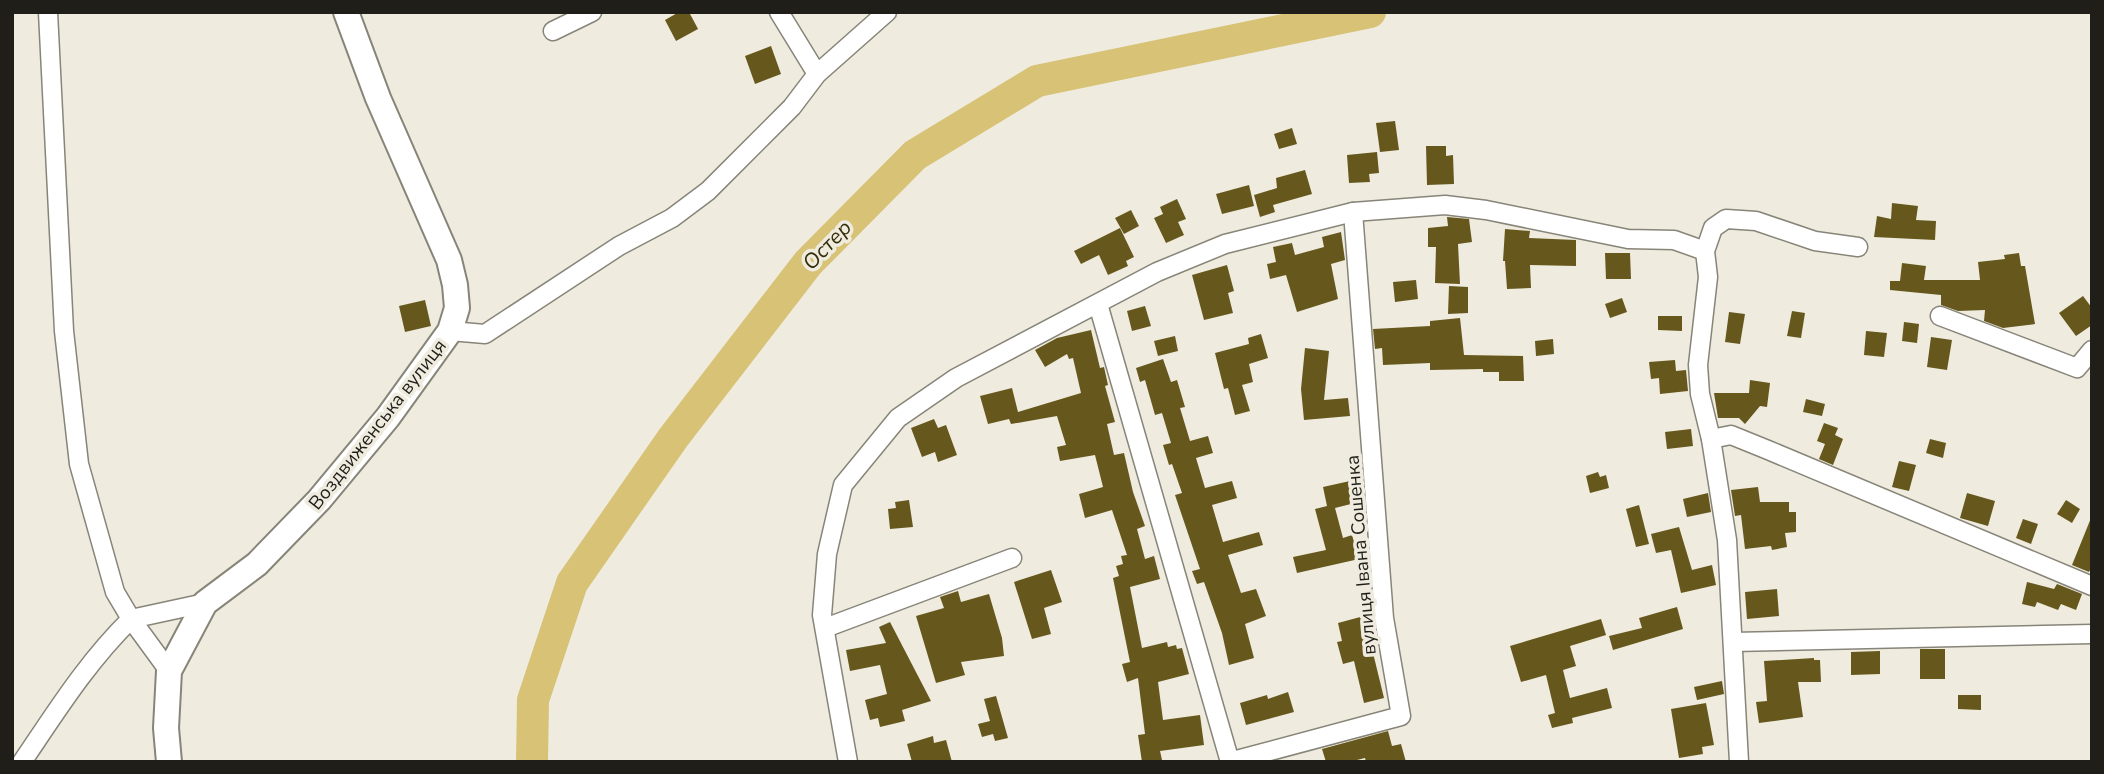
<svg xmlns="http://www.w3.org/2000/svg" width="2104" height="774" font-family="'Nunito Sans',sans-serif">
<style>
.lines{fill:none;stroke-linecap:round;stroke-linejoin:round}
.river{stroke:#d7c276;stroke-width:32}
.building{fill:#66571c}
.street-casing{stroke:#878478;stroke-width:21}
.secondary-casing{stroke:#878478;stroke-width:28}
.street{stroke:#fff;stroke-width:18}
.secondary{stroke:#fff;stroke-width:24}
.labels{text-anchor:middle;stroke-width:7;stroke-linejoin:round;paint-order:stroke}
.street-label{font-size:19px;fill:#1f1e19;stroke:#efecdf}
.water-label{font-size:21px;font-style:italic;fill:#352c09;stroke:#efecdf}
</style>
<rect width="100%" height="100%" fill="#efecdf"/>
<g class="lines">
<!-- river -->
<polyline class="river" points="532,762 533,700 572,583 673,438 808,263 915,155 1037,81 1370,12"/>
</g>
<!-- building -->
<g class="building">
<polygon points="679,12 689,12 698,29 676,41 665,20"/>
<polygon points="771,46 781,74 755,84 745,56"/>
<polygon points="1395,121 1399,150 1380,152 1376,123"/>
<polygon points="1292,128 1297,144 1279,149 1274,134"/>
<polygon points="1426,146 1446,146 1446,156 1453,155 1454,184 1427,185"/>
<polygon points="1377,152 1379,173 1369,174 1370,182 1349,183 1347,155"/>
<polygon points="1305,170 1312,194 1273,205 1275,212 1260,217 1254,195 1277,188 1276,178"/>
<polygon points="1249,185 1254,206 1222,214 1216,194"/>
<polygon points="1177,199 1186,219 1178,222 1184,235 1166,243 1154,218 1163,214 1160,207"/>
<polygon points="1892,203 1918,206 1916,220 1936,221 1935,240 1874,237 1877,216 1891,219"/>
<polygon points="1131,210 1139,226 1124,234 1115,218"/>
<polygon points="1447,217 1469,219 1472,242 1458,244 1460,284 1435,283 1436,247 1428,247 1428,228 1448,226"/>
<polygon points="1120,228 1134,257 1126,261 1128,266 1108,275 1099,255 1081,264 1074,251"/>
<polygon points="1505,229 1530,231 1529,238 1576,240 1576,266 1530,265 1531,288 1507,289 1505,261 1503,261"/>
<polygon points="1341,232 1345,260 1331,264 1338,299 1297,312 1286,275 1270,279 1267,264 1276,262 1273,247 1292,243 1295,255 1324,247 1322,237"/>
<polygon points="1605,253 1630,253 1631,279 1606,279"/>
<polygon points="2019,253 2021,266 2025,266 2035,324 2003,328 1984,321 1985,310 1958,311 1941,305 1941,295 1890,290 1890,281 1900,281 1902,263 1926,266 1924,280 1980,280 1978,262 2005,259 2004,255"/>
<polygon points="1227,265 1234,291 1228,293 1233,313 1204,320 1192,275"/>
<polygon points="1416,280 1418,299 1395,302 1393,282"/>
<polygon points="1449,286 1468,287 1468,313 1448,314"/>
<polygon points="2083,296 2092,308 2092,325 2076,336 2059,313"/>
<polygon points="1622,298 1627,312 1610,318 1605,304"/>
<polygon points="425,300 431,326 405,332 399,306"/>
<polygon points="1145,306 1151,326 1132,331 1127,311"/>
<polygon points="1792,311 1805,313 1801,338 1787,336"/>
<polygon points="1729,312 1745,314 1740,344 1725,342"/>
<polygon points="1658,316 1682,316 1682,331 1658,330"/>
<polygon points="1460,318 1464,355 1523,356 1524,381 1499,381 1499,372 1483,372 1483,369 1430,370 1430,363 1383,365 1382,348 1375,349 1373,329 1430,326 1430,321"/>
<polygon points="1904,322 1919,324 1917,343 1902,341"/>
<polygon points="1091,330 1100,368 1104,367 1108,385 1105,386 1115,422 1107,424 1114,455 1124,453 1133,492 1145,526 1137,529 1145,559 1154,556 1160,579 1130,587 1142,648 1167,642 1168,647 1176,645 1177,649 1182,648 1189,674 1158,682 1163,720 1200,715 1204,745 1160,751 1162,760 1151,762 1142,762 1138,735 1145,734 1138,678 1127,682 1122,664 1130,662 1113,578 1119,576 1116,566 1123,564 1121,556 1127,555 1112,510 1085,518 1079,494 1103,487 1095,455 1060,461 1057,447 1066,445 1057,416 1011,424 1009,419 988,424 980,396 1012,388 1018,412 1081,393 1073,358 1069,359 1067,354 1045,367 1035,350 1057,338"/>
<polygon points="1866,331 1887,333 1884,357 1864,355"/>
<polygon points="1261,334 1268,358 1249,364 1253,382 1242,385 1250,411 1235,415 1228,388 1224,389 1215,353 1249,344 1248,338"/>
<polygon points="1175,336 1178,351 1158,356 1154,341"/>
<polygon points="1931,337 1952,340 1947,370 1927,367"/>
<polygon points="1553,339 1554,354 1536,356 1535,341"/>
<polygon points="1305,348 1329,351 1324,400 1348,398 1350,416 1304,420 1301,389"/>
<polygon points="1163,359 1171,382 1177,380 1185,407 1180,408 1190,441 1208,436 1213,453 1196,458 1205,488 1232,481 1237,498 1212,505 1223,542 1259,532 1263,545 1228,555 1241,593 1256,589 1266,616 1245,624 1254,658 1229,665 1222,633 1204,582 1197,584 1192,571 1200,569 1175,495 1182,493 1172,464 1169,465 1163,445 1171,443 1162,413 1155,415 1145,380 1140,382 1136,368"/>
<polygon points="1675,360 1676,371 1686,370 1688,391 1660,394 1659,378 1651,379 1649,362"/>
<polygon points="1750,380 1770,383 1767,407 1760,406 1745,424 1739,418 1718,418 1714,393 1749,393"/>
<polygon points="1806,399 1825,404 1822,416 1803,412"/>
<polygon points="934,419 938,428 946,425 957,455 938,462 935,452 922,457 911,428"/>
<polygon points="1824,423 1838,428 1835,435 1843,439 1833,465 1819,459 1825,444 1817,441"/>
<polygon points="1691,429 1693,446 1667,449 1665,432"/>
<polygon points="1930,439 1946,443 1943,458 1926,453"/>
<polygon points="1899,461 1916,465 1909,491 1892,487"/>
<polygon points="1598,472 1600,477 1606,475 1609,488 1590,493 1586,476"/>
<polygon points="1350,481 1355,503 1335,508 1343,538 1352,535 1359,559 1297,573 1293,557 1326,550 1315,509 1327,506 1323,487"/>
<polygon points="1758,487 1760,502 1789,502 1789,512 1796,512 1796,532 1785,533 1787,547 1772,550 1771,546 1745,549 1741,515 1735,516 1731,490"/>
<polygon points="1708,493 1711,512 1687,517 1683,499"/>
<polygon points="1967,493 1995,501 1988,526 1960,518"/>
<polygon points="909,500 913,527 890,529 888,509 896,508 895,502"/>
<polygon points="2066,500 2080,509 2072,523 2057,514"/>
<polygon points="1639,505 1649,544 1636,547 1626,509"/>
<polygon points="2091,518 2092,566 2089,572 2072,565"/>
<polygon points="2023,519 2038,524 2031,544 2016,538"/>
<polygon points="1679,527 1692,570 1712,565 1716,585 1681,593 1671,550 1656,553 1651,534"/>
<polygon points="1051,570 1062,602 1044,608 1051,634 1032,639 1014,582"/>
<polygon points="2027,582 2054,589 2057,584 2082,594 2076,610 2061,604 2058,610 2037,602 2035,607 2022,604"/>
<polygon points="1777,589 1779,616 1747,619 1745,592"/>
<polygon points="958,591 961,602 989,594 1002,638 1004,656 961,662 965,675 936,683 916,616 944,608 940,597"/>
<polygon points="1677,607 1683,629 1613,650 1609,636 1642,628 1639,618"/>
<polygon points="1364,616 1384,698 1364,703 1354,661 1343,664 1337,642 1342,641 1338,623"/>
<polygon points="1601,619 1606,635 1570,646 1576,666 1563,670 1570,698 1607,688 1612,708 1572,718 1573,723 1552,728 1548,715 1555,713 1546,675 1521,682 1510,646"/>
<polygon points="890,622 931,701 902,710 905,721 880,727 878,718 870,720 865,700 887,694 880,665 850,671 846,650 886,643 879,627"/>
<rect x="1920" y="649" width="25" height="30"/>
<polygon points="1880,651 1880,674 1851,675 1851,652"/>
<polygon points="1814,658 1814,660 1820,660 1821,682 1798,682 1803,717 1759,723 1756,702 1767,701 1764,661"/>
<polygon points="1722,681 1724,694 1697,700 1694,687"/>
<polygon points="1288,692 1294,712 1246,725 1240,703 1267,695 1268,699"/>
<polygon points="1958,695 1981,695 1981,710 1958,709"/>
<polygon points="996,696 1008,738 995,741 993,734 982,737 978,724 990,721 984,699"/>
<polygon points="1706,703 1714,745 1702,747 1703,754 1679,758 1671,709"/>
<polygon points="1388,731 1392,746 1401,744 1406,762 1366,762 1365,758 1349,762 1326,762 1322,749"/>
<polygon points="933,736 934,743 946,740 952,762 912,762 907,744"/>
</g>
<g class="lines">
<defs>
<g id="street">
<polyline points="779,12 817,74"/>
<polyline points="553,31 592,12"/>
<polyline points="1098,304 1230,762"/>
<polyline points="1940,316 2077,368 2092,350"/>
<polyline points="450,331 485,334 619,246 672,218 708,191 792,107 817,74 887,12"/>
<polyline points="1711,439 1731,435 1768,450 2092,586"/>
<polyline points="825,628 1012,558"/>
<polyline points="1733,642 2092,634"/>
<polyline points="169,671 131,619 205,603"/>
<path d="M22 762C56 712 87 662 131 619L115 592 79 464 64 331 48 12"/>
<polyline points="848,762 822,615 827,554 843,485 898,418 956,378 1157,272 1225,244 1353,212 1445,205 1486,210 1628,239 1674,240 1705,251"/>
<polyline points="1229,762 1401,716 1384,618 1353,212"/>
<polyline points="1739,762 1727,540 1711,439 1700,394 1698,365 1708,277 1705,251 1713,228 1726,219 1756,221 1815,241 1858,247"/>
</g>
<polyline id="secondary" points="169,762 166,728 169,671 205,603 257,564 319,500 388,417 450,331 457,308 455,285 449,260 378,98 346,12"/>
</defs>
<!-- street casing -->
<use href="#street" class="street-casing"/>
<!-- secondary casing -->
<use href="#secondary" class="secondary-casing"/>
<!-- street -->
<use href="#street" class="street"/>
<!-- secondary -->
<use href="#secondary" class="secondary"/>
</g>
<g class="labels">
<!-- street labels -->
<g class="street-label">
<text transform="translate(377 424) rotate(-52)" y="7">Воздвиженська вулиця</text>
<text transform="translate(1360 555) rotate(-95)" y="7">вулиця Івана Сошенка</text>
</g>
<!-- water labels -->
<g class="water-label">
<text transform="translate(827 245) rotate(-46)" y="7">Остер</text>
</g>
</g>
<!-- border -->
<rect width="2104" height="774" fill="none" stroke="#1f1e19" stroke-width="28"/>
</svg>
